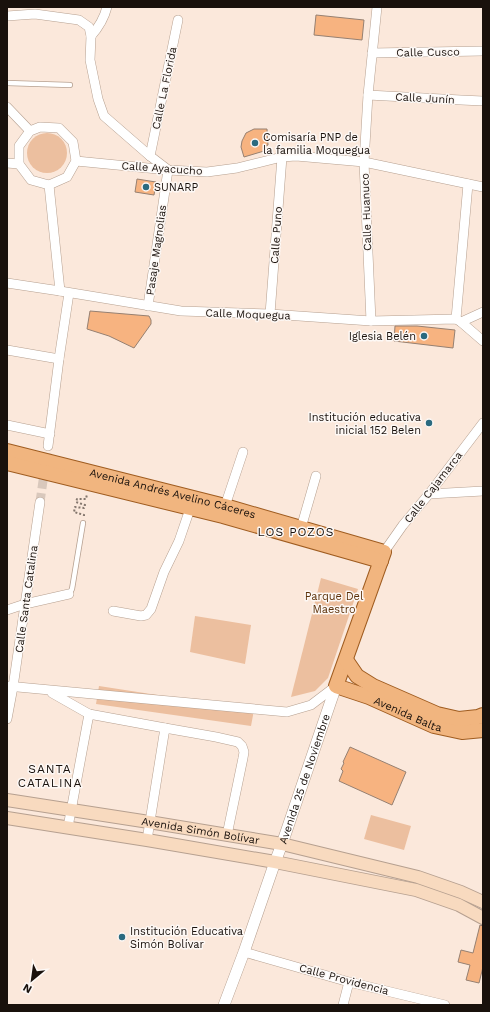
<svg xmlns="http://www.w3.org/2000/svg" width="490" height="1012" font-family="'Work Sans',sans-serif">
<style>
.green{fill:#ecbf9f}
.building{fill:#f7b380;stroke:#968071}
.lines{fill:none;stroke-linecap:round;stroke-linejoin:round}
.minor-tunnel{stroke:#d9c8bc;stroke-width:9;stroke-dasharray:9 4.5;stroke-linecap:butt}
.service-casing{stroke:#b6a090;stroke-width:6}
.minor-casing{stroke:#b6a090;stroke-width:10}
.tertiary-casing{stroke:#b6a090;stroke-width:12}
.secondary-casing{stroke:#b6a090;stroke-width:14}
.primary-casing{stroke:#9f5c20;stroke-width:16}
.path{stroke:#83766d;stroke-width:2;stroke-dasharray:2 2;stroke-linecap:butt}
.service{stroke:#fff;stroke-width:4.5}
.minor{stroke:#fff;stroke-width:9}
.tertiary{stroke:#fff;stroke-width:11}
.secondary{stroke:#f8dabf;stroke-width:12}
.primary{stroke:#f1b57f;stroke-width:14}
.poi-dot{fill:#2b6a7f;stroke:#fdf8f5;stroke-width:1.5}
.labels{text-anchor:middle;stroke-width:3;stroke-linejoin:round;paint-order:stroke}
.street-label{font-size:11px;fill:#19110c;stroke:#fdf8f5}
.poi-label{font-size:11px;fill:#19110c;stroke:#fdf8f5;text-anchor:start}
.park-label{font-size:11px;fill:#5d320a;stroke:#fdf8f5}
.neighbourhood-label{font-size:12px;letter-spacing:1px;fill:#19110c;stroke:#fdf8f5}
</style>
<rect width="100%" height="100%" fill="#fbe8db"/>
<!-- green -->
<g class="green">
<circle cx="47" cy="153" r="20"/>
<polygon points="321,578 358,589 328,678 315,691 291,697"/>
<polygon points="195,616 251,625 245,664 190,652"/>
<polygon points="99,686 254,710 251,726 96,704"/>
<polygon points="371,815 411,826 404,850 364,839"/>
</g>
<!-- building -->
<g class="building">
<polygon points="316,15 364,20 362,40 314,35"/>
<polygon points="254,129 267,129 268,145 264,147 264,151 244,157 241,147 242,141 246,133"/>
<polygon points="137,179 156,182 154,195 135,192"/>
<polygon points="90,311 149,316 151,320 151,324 134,348 109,336 87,329"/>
<polygon points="395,326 417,326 455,330 453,348 394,341"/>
<polygon points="350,747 406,772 392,805 339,781 343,771 341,769 344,763 343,762"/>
<polygon points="480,925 483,926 483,967 479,983 466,980 470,965 458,962 461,950 473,953"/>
</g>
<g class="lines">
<!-- minor-tunnel -->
<polyline class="minor-tunnel" points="40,502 48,446"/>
<defs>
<g id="service">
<polyline points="7,83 70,85"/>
<polyline points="69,594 72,589 83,523"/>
</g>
<g id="minor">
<polyline points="7,16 35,14 79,20 89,27 91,36 90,60 98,99 104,116 150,156 167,169"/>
<path d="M91 36C99 27 104 19 107 7"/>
<polyline points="372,53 483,51"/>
<polyline points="368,95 461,100 483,101"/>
<polyline points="7,107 30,131"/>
<polygon points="40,127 59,128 73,142 76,161 67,177 49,185 31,180 19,164 19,146 30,131"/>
<polyline points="150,156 178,20"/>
<polyline points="76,161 168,170 207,172 237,168 282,157 296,156 364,162 483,187"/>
<polyline points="7,163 19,164"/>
<polyline points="49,185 60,291"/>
<polyline points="7,283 60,291 181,311 270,314 371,321 456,319 461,322 483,341"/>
<polyline points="148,306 168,170"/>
<polyline points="270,314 282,157"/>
<polyline points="456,319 468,184"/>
<polyline points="371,321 364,162 368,95 377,7"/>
<polyline points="461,322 483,312"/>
<polyline points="7,350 59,359"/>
<polyline points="7,425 50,434"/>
<polyline points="48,446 59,359 69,293"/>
<polyline points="429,494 483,491"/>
<polyline points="225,506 243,452"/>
<polyline points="301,528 316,476"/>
<polyline points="384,552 403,525 429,494 483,423"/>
<polyline points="7,610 25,604 69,594"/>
<polyline points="113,611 141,616 146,615 151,609 164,572 179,541 192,503"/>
<polyline points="7,686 287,712 311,705 336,686"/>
<polyline points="52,693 89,714"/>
<polyline points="7,719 13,687 40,502"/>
<polyline points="68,827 89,714 165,728"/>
<polyline points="147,840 165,728 216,737 238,742 242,746 244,752 243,758 227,835"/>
<polyline points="244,952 349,982 445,1005"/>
<polyline points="343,1005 349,982"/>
</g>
<g id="tertiary">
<path id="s1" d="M224 1005 244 952 275 862 282 844 336 686"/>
</g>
<g id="secondary">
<path id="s2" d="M7 800 149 822 282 844 418 877 461 892 483 902"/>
<polyline points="7,818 147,840 275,862 416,890 459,905 483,918"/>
</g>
<g id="primary">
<path id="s3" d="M7 451 225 506 384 552 336 686 369 697 434 726 462 732 483 730"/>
<polyline points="7,463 223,516 381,561"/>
<polyline points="346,660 357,676 373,686 437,714 459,719 478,717 483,715"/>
</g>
</defs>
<!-- service casing -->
<use href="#service" class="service-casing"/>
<!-- minor casing -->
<use href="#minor" class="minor-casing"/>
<!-- tertiary casing -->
<use href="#tertiary" class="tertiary-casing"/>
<!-- secondary casing -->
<use href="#secondary" class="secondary-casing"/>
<!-- primary casing -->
<use href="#primary" class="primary-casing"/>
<!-- path -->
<polyline class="path" points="84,516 84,515 74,512 75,507 84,508 85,505 76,502 77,499 86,499 87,494"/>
<!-- service -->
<use href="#service" class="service"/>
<!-- minor -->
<use href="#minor" class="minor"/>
<!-- tertiary -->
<use href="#tertiary" class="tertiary"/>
<!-- secondary -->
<use href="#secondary" class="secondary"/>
<!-- primary -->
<use href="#primary" class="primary"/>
</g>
<!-- markers -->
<g class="poi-dot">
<circle cx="255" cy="143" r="4"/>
<circle cx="146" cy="187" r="4"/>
<circle cx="424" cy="336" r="4"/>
<circle cx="429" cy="423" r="4"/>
<circle cx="122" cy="937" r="4"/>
</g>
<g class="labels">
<!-- street labels -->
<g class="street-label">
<text transform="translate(428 52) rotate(-1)" y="4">Calle Cusco</text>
<text transform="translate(164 88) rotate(-78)" y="4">Calle La Florida</text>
<text transform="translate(425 98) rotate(3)" y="4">Calle Junín</text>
<text transform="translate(162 168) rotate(4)" y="4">Calle Ayacucho</text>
<text transform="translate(366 212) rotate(-92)" y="4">Calle Huanuco</text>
<text transform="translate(276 235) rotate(-86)" y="4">Calle Puno</text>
<text transform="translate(156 250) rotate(-82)" y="4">Pasaje Magnolias</text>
<text transform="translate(248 314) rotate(2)" y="4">Calle Moquegua</text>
<text transform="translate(433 487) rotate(-52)" y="4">Calle Cajamarca</text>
<text dy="4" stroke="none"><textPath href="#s3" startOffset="171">Avenida Andrés Avelino Cáceres</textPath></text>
<text transform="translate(26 599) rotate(-82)" y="4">Calle Santa Catalina</text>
<text dy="4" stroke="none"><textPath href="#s3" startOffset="610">Avenida Balta</textPath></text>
<text dy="4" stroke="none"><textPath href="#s1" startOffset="240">Avenida 25 de Noviembre</textPath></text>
<text dy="4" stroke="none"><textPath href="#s2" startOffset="196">Avenida Simón Bolívar</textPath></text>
<text transform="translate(344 979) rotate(15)" y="4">Calle Providencia</text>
</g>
<!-- poi labels -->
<g class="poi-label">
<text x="263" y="141">Comisaría PNP de<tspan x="263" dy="13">la familia Moquegua</tspan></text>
<text x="154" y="191">SUNARP</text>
<text x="416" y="340" text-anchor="end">Iglesia Belén</text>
<text x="421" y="421" text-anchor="end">Institución educativa<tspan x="421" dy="13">inicial 152 Belen</tspan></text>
<text x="130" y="935">Institución Educativa<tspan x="130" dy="13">Simón Bolívar</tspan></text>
</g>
<!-- park labels -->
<g class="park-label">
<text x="334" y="600">Parque Del<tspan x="334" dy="13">Maestro</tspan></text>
</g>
<!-- neighbourhood labels -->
<g class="neighbourhood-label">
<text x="296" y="536">LOS POZOS</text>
<text x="50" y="773">SANTA<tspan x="50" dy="14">CATALINA</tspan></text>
</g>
</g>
<!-- border -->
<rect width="490" height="1012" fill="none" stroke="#19110c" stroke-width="16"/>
<!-- north arrow -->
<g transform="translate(32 980) rotate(209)" stroke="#fdf8f5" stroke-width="3" paint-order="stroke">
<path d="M0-3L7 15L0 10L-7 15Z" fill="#19110c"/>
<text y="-6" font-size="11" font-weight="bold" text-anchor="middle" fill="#19110c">N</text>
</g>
</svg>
